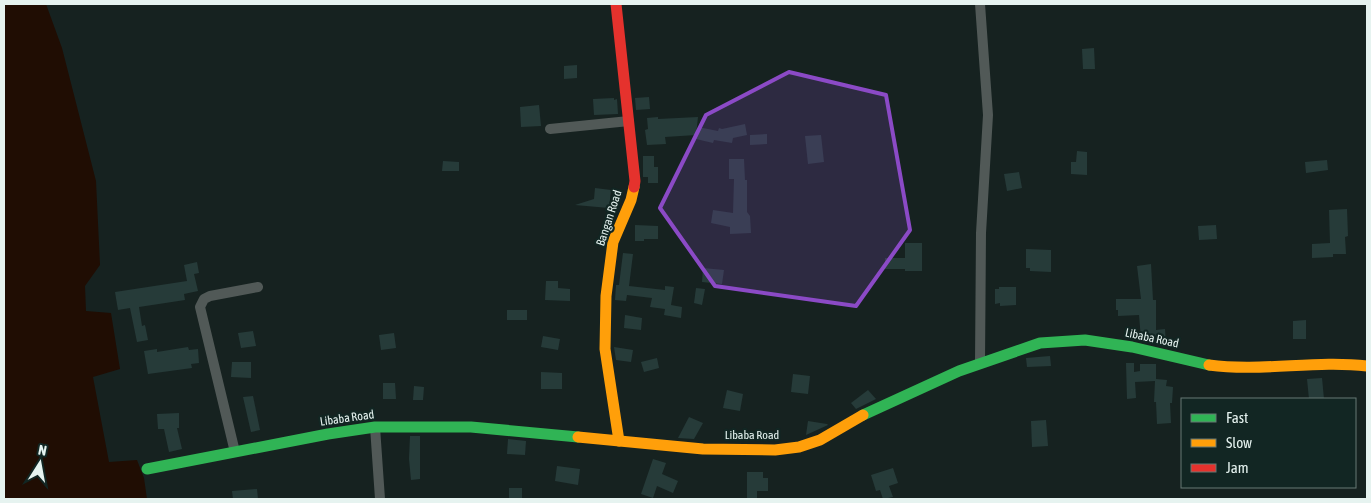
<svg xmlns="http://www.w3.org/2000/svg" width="1371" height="503" font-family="'Asap Condensed',sans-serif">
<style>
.water{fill:#200d03}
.building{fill:#263b39}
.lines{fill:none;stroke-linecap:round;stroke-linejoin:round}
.street{stroke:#515957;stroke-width:10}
.fast{stroke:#30b455;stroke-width:11}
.slow{stroke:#ff9f0a;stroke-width:11}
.jam{stroke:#e5322d;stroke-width:11}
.marked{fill:#8b4ac6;fill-opacity:0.2;stroke:#8b4ac6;stroke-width:4;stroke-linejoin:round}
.labels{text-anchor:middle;stroke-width:4.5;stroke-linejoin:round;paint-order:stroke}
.street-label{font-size:12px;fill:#e6f3f0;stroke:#122623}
</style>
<rect width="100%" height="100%" fill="#162220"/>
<!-- water -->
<polygon class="water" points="4,4 46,4 62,48 96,181 100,265 85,286 86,311 111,313 120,369 93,377 109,462 137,460 144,478 147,499 4,499"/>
<!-- building -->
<g class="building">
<polygon points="1094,48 1095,69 1083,69 1082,49"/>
<polygon points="577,65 577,78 564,79 564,66"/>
<polygon points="649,97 650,109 636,110 635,98"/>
<polygon points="614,98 614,100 617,99 618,114 594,115 593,99"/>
<polygon points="539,105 541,126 521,127 520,107"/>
<polygon points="658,117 658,119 698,117 696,135 665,137 666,144 647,145 645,130 648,129 647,118"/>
<polygon points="745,124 747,135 733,138 732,143 714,140 713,143 696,139 698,127 718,131 719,128 722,129"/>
<polygon points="767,134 767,144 750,145 750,135"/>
<polygon points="821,135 824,162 808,164 805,136"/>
<polygon points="1077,151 1087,152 1087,175 1071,174 1071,162 1076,162"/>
<polygon points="643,156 654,156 654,167 658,167 658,183 648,183 648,177 643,177"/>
<polygon points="729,159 744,159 745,180 747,180 747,212 750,216 751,233 730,234 730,227 711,223 713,210 733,213 734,179 729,179"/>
<polygon points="1327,160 1328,170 1306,173 1305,162"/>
<polygon points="443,161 459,162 459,171 442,171"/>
<polygon points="1019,172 1022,188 1007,191 1004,174"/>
<polygon points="595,188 611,190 609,208 575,205 594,199"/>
<polygon points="1347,209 1348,236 1345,237 1346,254 1333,254 1333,257 1312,258 1312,244 1330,243 1329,210"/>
<polygon points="635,225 658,226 658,239 644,239 644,241 635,241"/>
<polygon points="1216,225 1217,239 1199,240 1198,226"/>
<polygon points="905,243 922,243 922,271 905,271 905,269 885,269 885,258 905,258"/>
<polygon points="1026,249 1051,250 1051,272 1030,271 1030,268 1026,268"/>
<polygon points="623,253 633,254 629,286 665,290 665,286 674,287 671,305 682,307 681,318 664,315 665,309 650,307 652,298 627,295 626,301 615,300 616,285 619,285"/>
<polygon points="197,262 199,273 194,274 198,291 184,294 185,300 139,307 142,326 145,325 148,340 137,342 130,308 118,310 115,292 187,281 184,265"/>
<polygon points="1151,264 1153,300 1156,300 1156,330 1165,329 1166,346 1156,343 1156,338 1141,339 1139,315 1118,316 1118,310 1116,310 1116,299 1141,299 1137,266"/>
<polygon points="703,268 724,270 722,284 702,282"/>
<polygon points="546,281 558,281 558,288 570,289 570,301 545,300"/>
<polygon points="999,287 1016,287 1016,305 1000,306 1000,303 995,304 995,289 999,289"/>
<polygon points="696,288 705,289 702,305 694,303"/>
<rect x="507" y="310" width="20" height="10"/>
<polygon points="625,315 642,318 641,330 624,328"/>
<polygon points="1306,320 1306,339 1293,339 1293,321"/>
<polygon points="253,331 256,346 241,348 238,333"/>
<polygon points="394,333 396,348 381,350 379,335"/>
<polygon points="543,336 560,339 558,350 541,347"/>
<polygon points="188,347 189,350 198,349 199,363 191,364 192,368 148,374 144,351 157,349 157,352"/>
<polygon points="614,347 633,350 631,362 616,360"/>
<polygon points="1050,356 1051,366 1027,367 1026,358"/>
<polygon points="657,358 659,368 644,372 641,362"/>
<polygon points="232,362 251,362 251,378 231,377"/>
<polygon points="1126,363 1134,363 1134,372 1140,371 1140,364 1156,364 1156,379 1167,380 1166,386 1173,387 1172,403 1170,403 1171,423 1157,424 1156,402 1154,402 1155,381 1135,382 1136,398 1127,399"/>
<polygon points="541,372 562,373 562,389 541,389"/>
<polygon points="793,374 810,376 808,394 791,392"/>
<polygon points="1322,378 1324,399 1309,399 1307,379"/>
<polygon points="383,383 395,383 396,399 383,399"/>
<polygon points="414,386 424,387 423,400 413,400"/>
<polygon points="727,390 743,394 740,411 723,408"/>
<polygon points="868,390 876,399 856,409 851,403"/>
<polygon points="253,396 260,430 251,432 243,397"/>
<polygon points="179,413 179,428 177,428 182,449 169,452 164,429 158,429 157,414"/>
<polygon points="689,417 703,423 694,439 678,438"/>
<polygon points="1046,420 1048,446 1032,447 1031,421"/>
<polygon points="808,421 827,424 828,425 806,435"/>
<polygon points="410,436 420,436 420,479 411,480 409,459"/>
<polygon points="508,439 526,441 525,455 507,454"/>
<polygon points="653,459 666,463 662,474 678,481 673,493 657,486 653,498 641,494"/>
<polygon points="557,466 580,469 578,485 555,481"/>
<polygon points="893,468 898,483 889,486 893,497 883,499 880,490 876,491 871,475"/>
<polygon points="747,472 763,472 763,478 768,478 768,491 757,491 757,499 747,498"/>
<rect x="509" y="488" width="13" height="11"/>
<polygon points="257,489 258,499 233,499 232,491"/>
</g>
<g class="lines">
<!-- street -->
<g class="street">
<polyline points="980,4 988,115 981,233 980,363"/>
<polyline points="550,129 629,121"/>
<polyline points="375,427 380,499"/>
<polyline points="235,452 200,307 204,299 210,296 258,287"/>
</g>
<!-- fast -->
<g class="fast">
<polyline points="863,415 959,371 1040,343 1085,340 1132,347 1209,365"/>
<polyline points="147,469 328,434 375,427 471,427 578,437"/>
</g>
<!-- slow -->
<g class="slow">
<path d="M1209 365C1261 372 1315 360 1367 366"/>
<polyline points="578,437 703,449 775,450 799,447 820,440 863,415"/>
<polyline points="619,441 605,349 606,296 613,242 631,200 634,187"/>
</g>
<!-- jam -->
<polyline class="jam" points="616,4 635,181 634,187"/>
</g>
<!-- marked area -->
<path class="marked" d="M789 72 886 95 910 230 856 306 715 286 660 208 706 115Z"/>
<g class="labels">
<!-- street labels -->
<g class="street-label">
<text transform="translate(609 218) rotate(-72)" y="4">Bangan Road</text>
<text transform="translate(1152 338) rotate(12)" y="4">Libaba Road</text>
<text transform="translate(347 418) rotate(-8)" y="4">Libaba Road</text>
<text x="752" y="439">Libaba Road</text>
</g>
</g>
<!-- border -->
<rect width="1371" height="503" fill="none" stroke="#e6f3f0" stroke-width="10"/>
<!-- legend -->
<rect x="1181" y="398" width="175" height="90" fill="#122623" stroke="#677875"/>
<rect x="1191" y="414" width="25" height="8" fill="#30b455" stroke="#677875"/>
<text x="1226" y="423" font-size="15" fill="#e6f3f0">Fast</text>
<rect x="1191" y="439" width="25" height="8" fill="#ff9f0a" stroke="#677875"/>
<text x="1226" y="448" font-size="15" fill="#e6f3f0">Slow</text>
<rect x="1191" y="464" width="25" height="8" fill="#e5322d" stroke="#677875"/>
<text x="1226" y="473" font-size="15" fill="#e6f3f0">Jam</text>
<!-- north arrow -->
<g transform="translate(40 463) rotate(11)" stroke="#122623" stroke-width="4" paint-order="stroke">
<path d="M0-4L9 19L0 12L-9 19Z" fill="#e6f3f0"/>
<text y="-8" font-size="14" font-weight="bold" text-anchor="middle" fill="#e6f3f0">N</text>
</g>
</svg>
